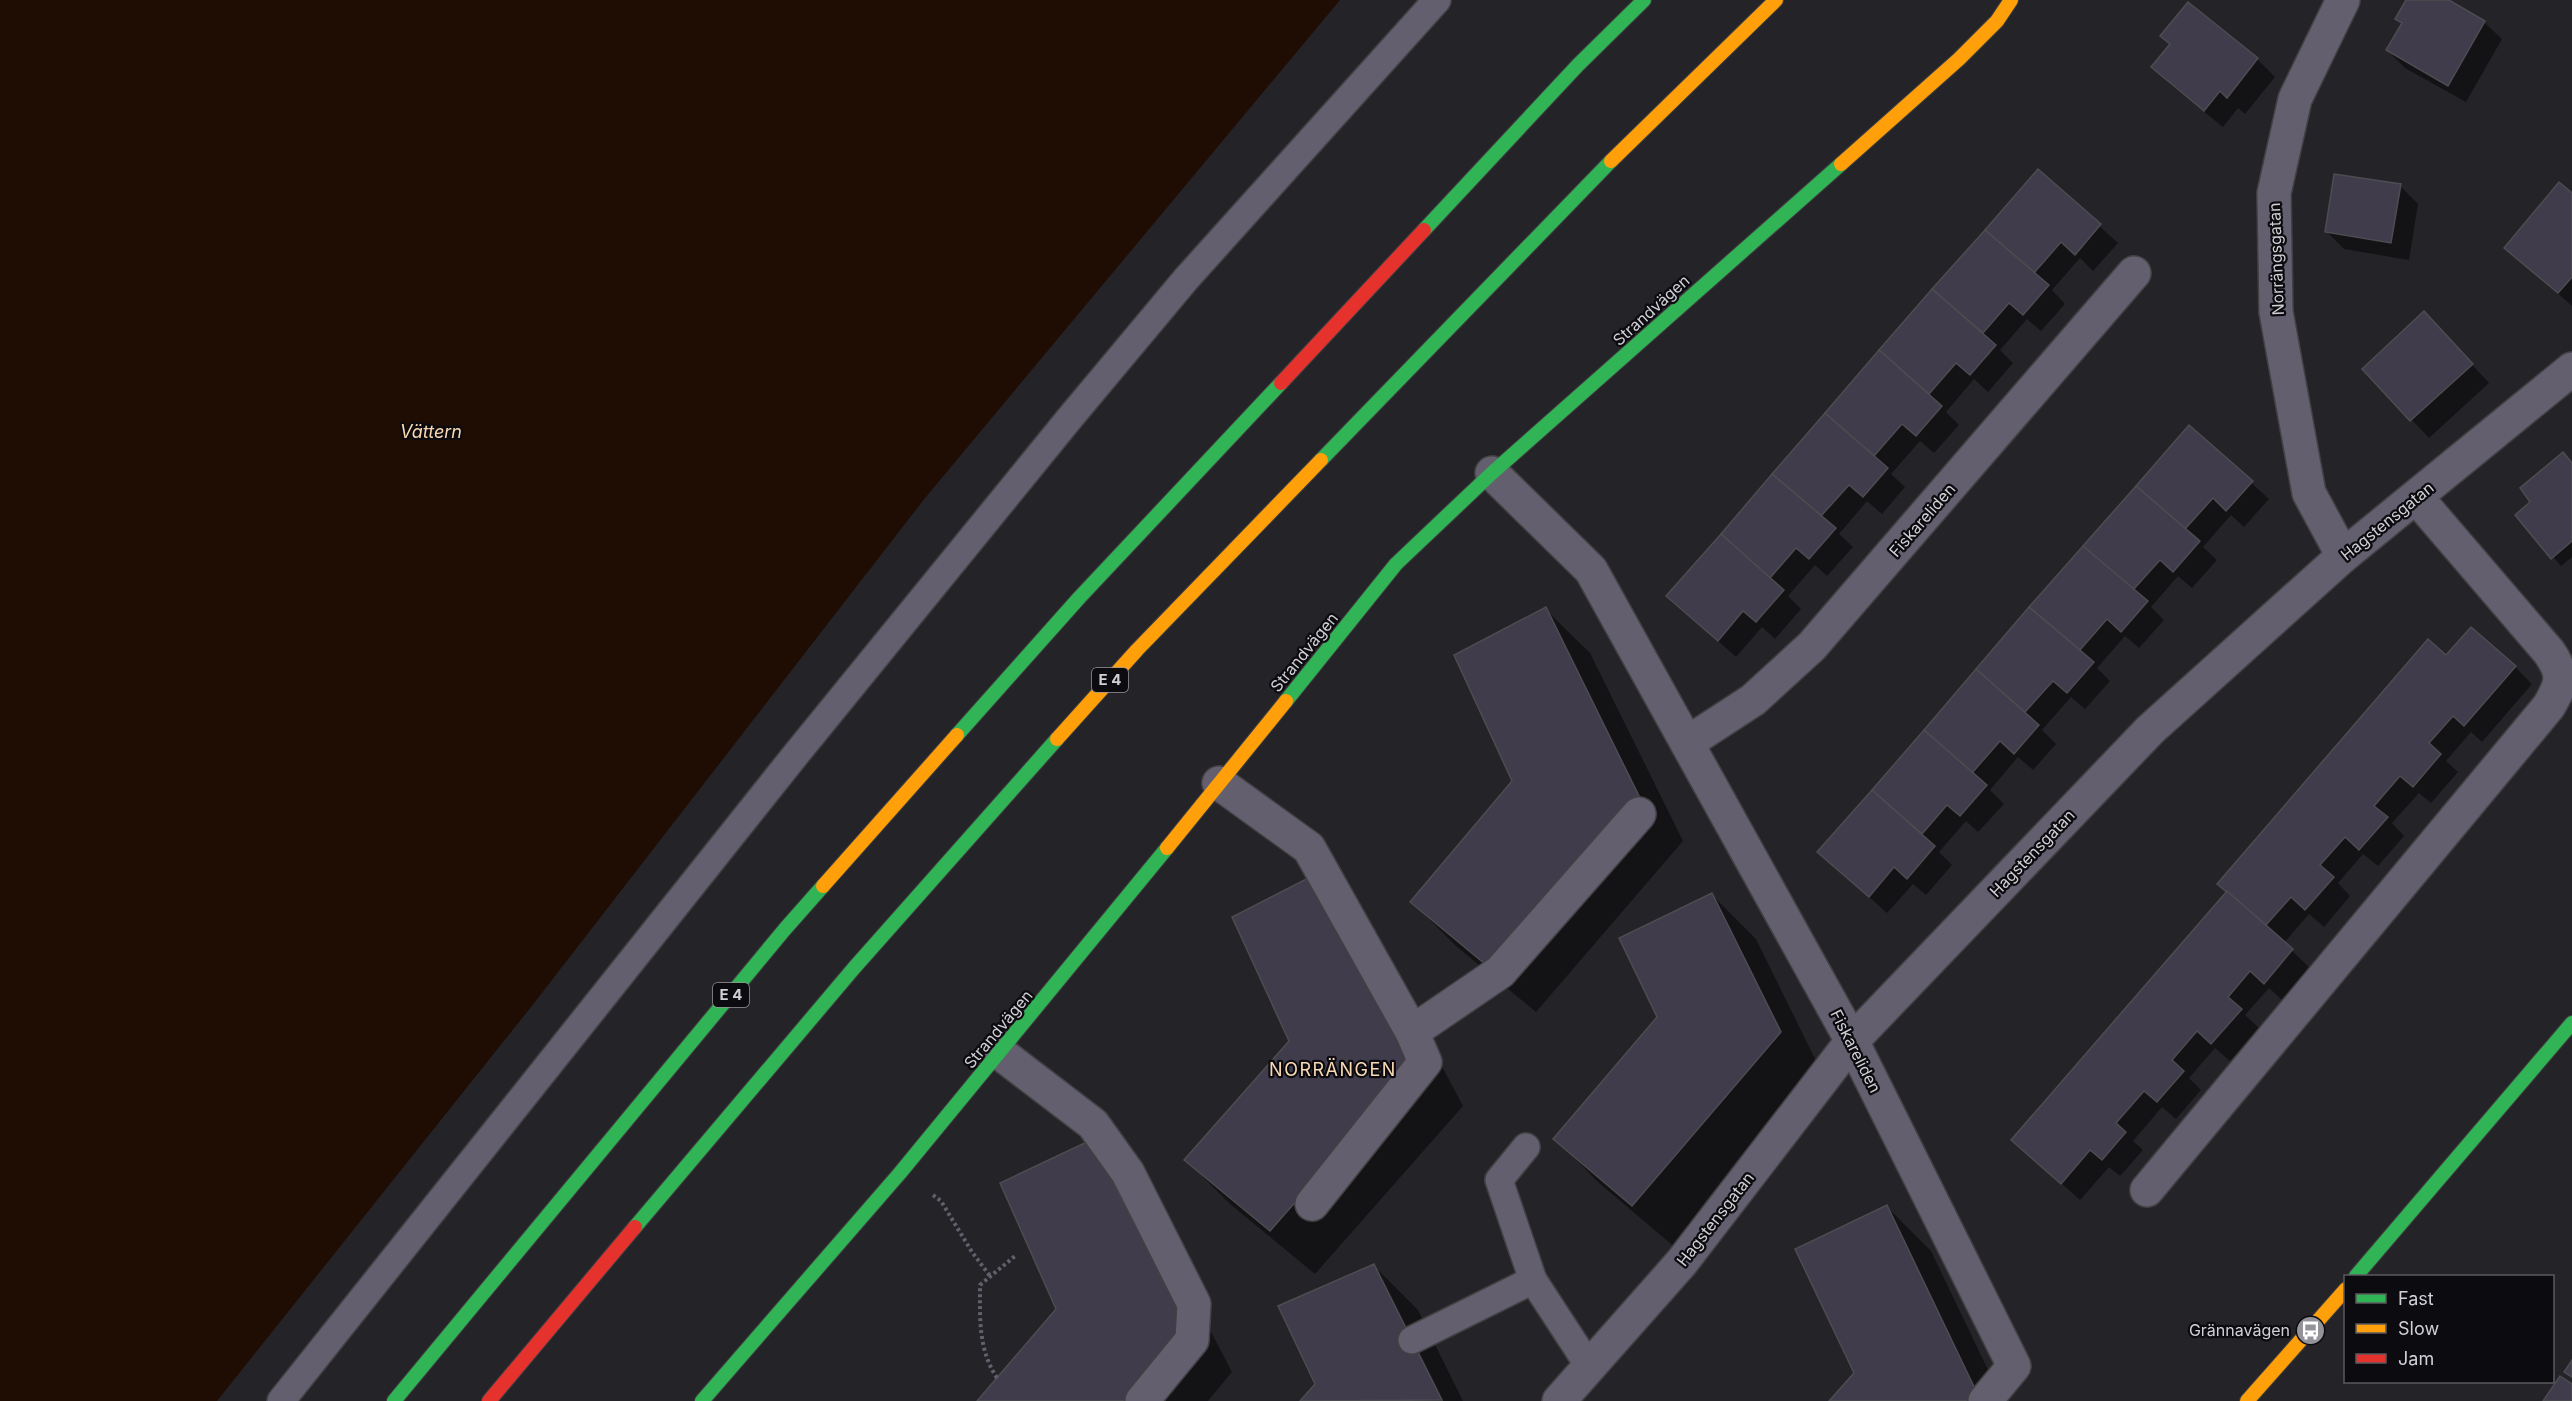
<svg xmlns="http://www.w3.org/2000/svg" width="2572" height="1401" font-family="Inter,sans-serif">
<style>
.water{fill:#1f0d04}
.shadow{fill:#0007}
.building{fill:#413c4c;stroke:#4d4c50;stroke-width:1.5}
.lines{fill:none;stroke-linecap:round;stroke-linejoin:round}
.lane-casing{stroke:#414043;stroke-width:30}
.street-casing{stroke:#414043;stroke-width:36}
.fast-casing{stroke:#414043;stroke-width:16}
.slow-casing{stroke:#414043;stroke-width:16}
.jam-casing{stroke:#414043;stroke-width:16}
.path{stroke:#63606c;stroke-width:4;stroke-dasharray:3 3;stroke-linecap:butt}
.lane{stroke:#635f6f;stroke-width:27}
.street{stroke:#635f6f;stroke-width:33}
.fast{stroke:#30b455;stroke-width:14}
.slow{stroke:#ff9f0a;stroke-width:14}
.jam{stroke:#e5322d;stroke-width:14}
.labels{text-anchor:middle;stroke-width:4.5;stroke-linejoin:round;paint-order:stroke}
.shield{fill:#0c0b0f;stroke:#96959a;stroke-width:1.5}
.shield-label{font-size:15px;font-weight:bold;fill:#d1d0d6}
.street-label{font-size:16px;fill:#d1d0d6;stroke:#0c0b0f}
.poi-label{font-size:16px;fill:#d1d0d6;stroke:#0c0b0f;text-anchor:end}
.water-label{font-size:18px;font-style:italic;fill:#fad8b3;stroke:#0c0b0f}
.neighbourhood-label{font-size:18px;letter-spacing:1.5px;fill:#fad9b5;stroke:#0c0b0f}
</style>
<rect width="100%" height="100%" fill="#242328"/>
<!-- water -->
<polygon class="water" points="0,0 1340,0 925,498 531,1007 217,1401 0,1401"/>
<!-- shadow -->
<g class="shadow">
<polygon points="2407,0 2446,0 2484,22 2502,39 2466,102 2405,68 2387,50 2402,25 2397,19"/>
<polygon points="2188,4 2257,59 2275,77 2245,114 2238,108 2223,127 2171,85 2153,67 2171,45"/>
<polygon points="2038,171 2118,243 2093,271 2080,258 2052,290 2065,304 2041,331 2027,319 2000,350 2013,363 1988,392 1974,379 1946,412 1959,425 1934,453 1920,441 1891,474 1905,487 1882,514 1867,501 1839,534 1853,547 1827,576 1815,565 1788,596 1801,609 1775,639 1762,627 1736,657 1668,596"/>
<polygon points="2400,186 2418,204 2409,260 2344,249 2327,232"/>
<polygon points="2572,195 2572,306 2506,247"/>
<polygon points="2441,331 2489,383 2429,438 2364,369"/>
<polygon points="2190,427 2269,499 2244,527 2231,515 2203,547 2217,560 2192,588 2178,576 2151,607 2164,620 2139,648 2125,636 2097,668 2110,681 2085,709 2071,697 2042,730 2056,744 2033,770 2018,757 1990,790 2004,804 1978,832 1966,821 1939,852 1952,865 1926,895 1913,884 1887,913 1819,852"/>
<polygon points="2572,464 2572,557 2561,566 2517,515"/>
<polygon points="1545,609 1590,653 1683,841 1536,1012 1456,946 1412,902 1514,781"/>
<polygon points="2446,657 2515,667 2532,684 2482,742 2471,732 2446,761 2458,772 2431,803 2419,793 2392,823 2404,836 2378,866 2363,854 2338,883 2350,896 2324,927 2309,914 2284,943 2310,968 2282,1000 2269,988 2245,1015 2259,1028 2230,1061 2215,1048 2189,1078 2201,1090 2176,1119 2162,1107 2133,1141 2143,1150 2120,1176 2109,1167 2080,1200 2013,1140"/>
<polygon points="1712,895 1756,939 1824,1077 1677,1249 1599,1183 1555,1138 1659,1017"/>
<polygon points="1363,918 1463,1106 1315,1274 1230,1204 1186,1160 1290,1041"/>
<polygon points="1091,1142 1135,1186 1232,1372 1208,1401 979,1401 1057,1309"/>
<polygon points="1887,1207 1931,1251 2003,1401 1831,1401 1856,1373"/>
<polygon points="1373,1265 1418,1310 1463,1401 1302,1401 1316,1384"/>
</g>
<!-- building -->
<g class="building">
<polygon points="2406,0 2449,0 2485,21 2448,86 2386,50 2402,23 2395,19"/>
<polygon points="2188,2 2258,58 2227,98 2220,91 2204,111 2151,67 2170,44 2160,36"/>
<polygon points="2038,169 2101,224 2075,255 2061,242 2034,273 1985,230"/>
<polygon points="2334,174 2401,184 2391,243 2325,232"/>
<polygon points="2559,182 2572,193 2572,277 2558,293 2504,248"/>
<polygon points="1985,230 2049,285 2023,315 2009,303 1983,333 1932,289"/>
<polygon points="1932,289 1996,345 1970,375 1956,363 1929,394 1879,350"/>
<polygon points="2424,311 2473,364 2410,421 2362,369"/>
<polygon points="1879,350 1942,406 1916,436 1902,424 1874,456 1825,413"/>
<polygon points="1825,413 1888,468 1863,497 1849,485 1821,516 1772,474"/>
<polygon points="2189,425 2253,481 2226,511 2213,498 2185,529 2136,486"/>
<polygon points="2563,452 2572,463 2572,541 2551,559 2515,515 2530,502 2520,488"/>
<polygon points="1772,474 1836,528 1809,559 1796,548 1770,578 1721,534"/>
<polygon points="2136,486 2200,541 2173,572 2160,560 2133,590 2083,546"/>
<polygon points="1721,534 1784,590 1756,622 1743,611 1718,641 1666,596"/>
<polygon points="2083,546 2148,601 2121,632 2107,619 2080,650 2029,607"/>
<polygon points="1546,607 1639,796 1491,969 1410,902 1512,781 1454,655"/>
<polygon points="2029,607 2094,662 2067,693 2053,681 2025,712 1976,669"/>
<polygon points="2471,627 2516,666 2464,726 2453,716 2429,743 2441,754 2413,787 2400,776 2374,806 2388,817 2359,850 2345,837 2320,865 2334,877 2305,910 2291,897 2266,925 2217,884 2428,639 2446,655"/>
<polygon points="1976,669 2039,725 2014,754 2000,741 1972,773 1924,730"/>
<polygon points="1924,730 1987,785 1960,816 1947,805 1922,834 1872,790"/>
<polygon points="1872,790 1935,846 1907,879 1894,867 1869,897 1817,852"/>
<polygon points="1320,872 1419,1061 1270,1231 1184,1160 1289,1041 1232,917"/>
<polygon points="2227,891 2293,949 2264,984 2250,971 2228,997 2242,1009 2211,1044 2197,1031 2172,1060 2184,1071 2157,1102 2144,1091 2116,1123 2126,1132 2102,1160 2090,1150 2061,1184 2011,1140"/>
<polygon points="1712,893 1781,1032 1632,1206 1553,1139 1657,1017 1619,938"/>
<polygon points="1091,1140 1189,1327 1126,1401 977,1401 1056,1309 1000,1183"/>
<polygon points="1887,1205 1978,1395 1972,1401 1829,1401 1854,1373 1795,1249"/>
<polygon points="1374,1264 1442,1400 1300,1401 1315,1384 1278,1306"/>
<polygon points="2572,1360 2572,1377 2564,1372"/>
<polygon points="2560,1376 2572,1384 2572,1401 2543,1401"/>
</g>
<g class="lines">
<defs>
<g id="lane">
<polyline points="1526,1147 1499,1180 1533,1280 1589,1366"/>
<polyline points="1412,1340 1533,1280"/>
<polyline points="281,1401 793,758 1069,419 1186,279 1437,0"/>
</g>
<g id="street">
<polyline points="1492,473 1591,570 1852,1041 2014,1366 1985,1401"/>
<polyline points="2343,556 2309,493 2276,312 2274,193 2295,99 2343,0"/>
<polyline points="1687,743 1753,700 1812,646 2134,273"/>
<polyline points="1219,783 1309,848 1412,1032 1425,1062 1312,1204"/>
<polyline points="1412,1032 1500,972 1639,814"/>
<polyline points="1000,1053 1093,1124 1128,1173 1194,1304 1192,1340 1142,1401"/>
<path d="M2147 1190 2549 706C2562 683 2565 675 2549 652L2417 498"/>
<polyline points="1559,1401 1682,1262 1852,1041 2150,730 2343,556 2572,369"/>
</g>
<g id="fast">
<polyline points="1424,230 1578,65 1644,0"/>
<polyline points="1321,460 1611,161"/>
<polyline points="1286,701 1396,564 1492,473 1841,164"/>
<polyline points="957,735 1079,598 1281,383"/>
<polyline points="635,1227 854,968 1057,739"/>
<polyline points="2356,1276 2572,1023"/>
<polyline points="394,1401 785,929 823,886"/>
<polyline points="702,1401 900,1173 1167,848"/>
</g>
<g id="slow">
<polyline points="1611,161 1776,0"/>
<polyline points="1841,164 1959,59 1997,21 2011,0"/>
<polyline points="1057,739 1137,650 1321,460"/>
<polyline points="1167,848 1286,701"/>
<polyline points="823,886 957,735"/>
<polyline points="2247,1401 2346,1289"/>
</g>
<g id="jam">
<polyline points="1281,383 1424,230"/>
<polyline points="489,1401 635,1227"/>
</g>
</defs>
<!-- lane casing -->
<use href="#lane" class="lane-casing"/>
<!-- street casing -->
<use href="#street" class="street-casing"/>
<!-- fast casing -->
<use href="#fast" class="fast-casing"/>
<!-- slow casing -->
<use href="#slow" class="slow-casing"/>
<!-- jam casing -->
<use href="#jam" class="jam-casing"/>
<!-- path -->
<g class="path">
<polyline points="933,1195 941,1201 972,1252 990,1276"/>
<path d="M997 1378C978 1349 980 1318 980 1285L1015 1256"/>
</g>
<!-- lane -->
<use href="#lane" class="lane"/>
<!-- street -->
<use href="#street" class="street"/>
<!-- fast -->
<use href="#fast" class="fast"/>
<!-- slow -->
<use href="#slow" class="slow"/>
<!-- jam -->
<use href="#jam" class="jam"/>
</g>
<!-- icons -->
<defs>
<symbol id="bus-disc" viewBox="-11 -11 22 22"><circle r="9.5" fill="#949399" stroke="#0c0b0f"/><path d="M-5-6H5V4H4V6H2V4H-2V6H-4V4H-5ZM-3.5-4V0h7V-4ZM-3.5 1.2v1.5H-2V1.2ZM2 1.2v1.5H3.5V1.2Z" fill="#fff"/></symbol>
</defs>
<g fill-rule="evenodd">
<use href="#bus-disc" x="2294" y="1314" width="33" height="33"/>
</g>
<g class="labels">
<!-- shield labels -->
<g class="shield">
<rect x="1092" y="668" width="36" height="24" rx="4.5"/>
<rect x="713" y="983" width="36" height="24" rx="4.5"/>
</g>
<g class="shield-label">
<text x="1110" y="685">E 4</text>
<text x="731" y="1000">E 4</text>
</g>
<!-- street labels -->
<g class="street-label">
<text transform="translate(2276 259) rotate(-92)" y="6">Norrängsgatan</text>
<text transform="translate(1651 310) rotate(-42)" y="6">Strandvägen</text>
<text transform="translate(1922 520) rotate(-49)" y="6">Fiskareliden</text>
<text transform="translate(2387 521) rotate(-39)" y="6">Hagstensgatan</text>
<text transform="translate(1304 652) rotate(-51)" y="6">Strandvägen</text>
<text transform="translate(2032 853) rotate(-46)" y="6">Hagstensgatan</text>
<text transform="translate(998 1029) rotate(-50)" y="6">Strandvägen</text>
<text transform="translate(1856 1051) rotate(63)" y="6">Fiskareliden</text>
<text transform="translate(1715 1219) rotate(-52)" y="6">Hagstensgatan</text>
</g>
<!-- poi labels -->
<g class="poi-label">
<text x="2290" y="1336">Grännavägen</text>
</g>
<!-- water labels -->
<g class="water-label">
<text x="431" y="438">Vättern</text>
</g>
<!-- neighbourhood labels -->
<g class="neighbourhood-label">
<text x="1333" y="1076">NORRÄNGEN</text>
</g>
</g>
<!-- legend -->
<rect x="2344" y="1275" width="210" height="108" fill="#0c0b0f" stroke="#5b5a5f" stroke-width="1.5"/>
<rect x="2356" y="1294" width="30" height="9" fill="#30b455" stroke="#5b5a5f" stroke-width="1.5"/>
<text x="2398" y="1305" font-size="18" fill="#d1d0d6">Fast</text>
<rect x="2356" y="1324" width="30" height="9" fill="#ff9f0a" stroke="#5b5a5f" stroke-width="1.5"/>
<text x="2398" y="1335" font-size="18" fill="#d1d0d6">Slow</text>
<rect x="2356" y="1354" width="30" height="9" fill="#e5322d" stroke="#5b5a5f" stroke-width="1.5"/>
<text x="2398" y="1365" font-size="18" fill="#d1d0d6">Jam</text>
</svg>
